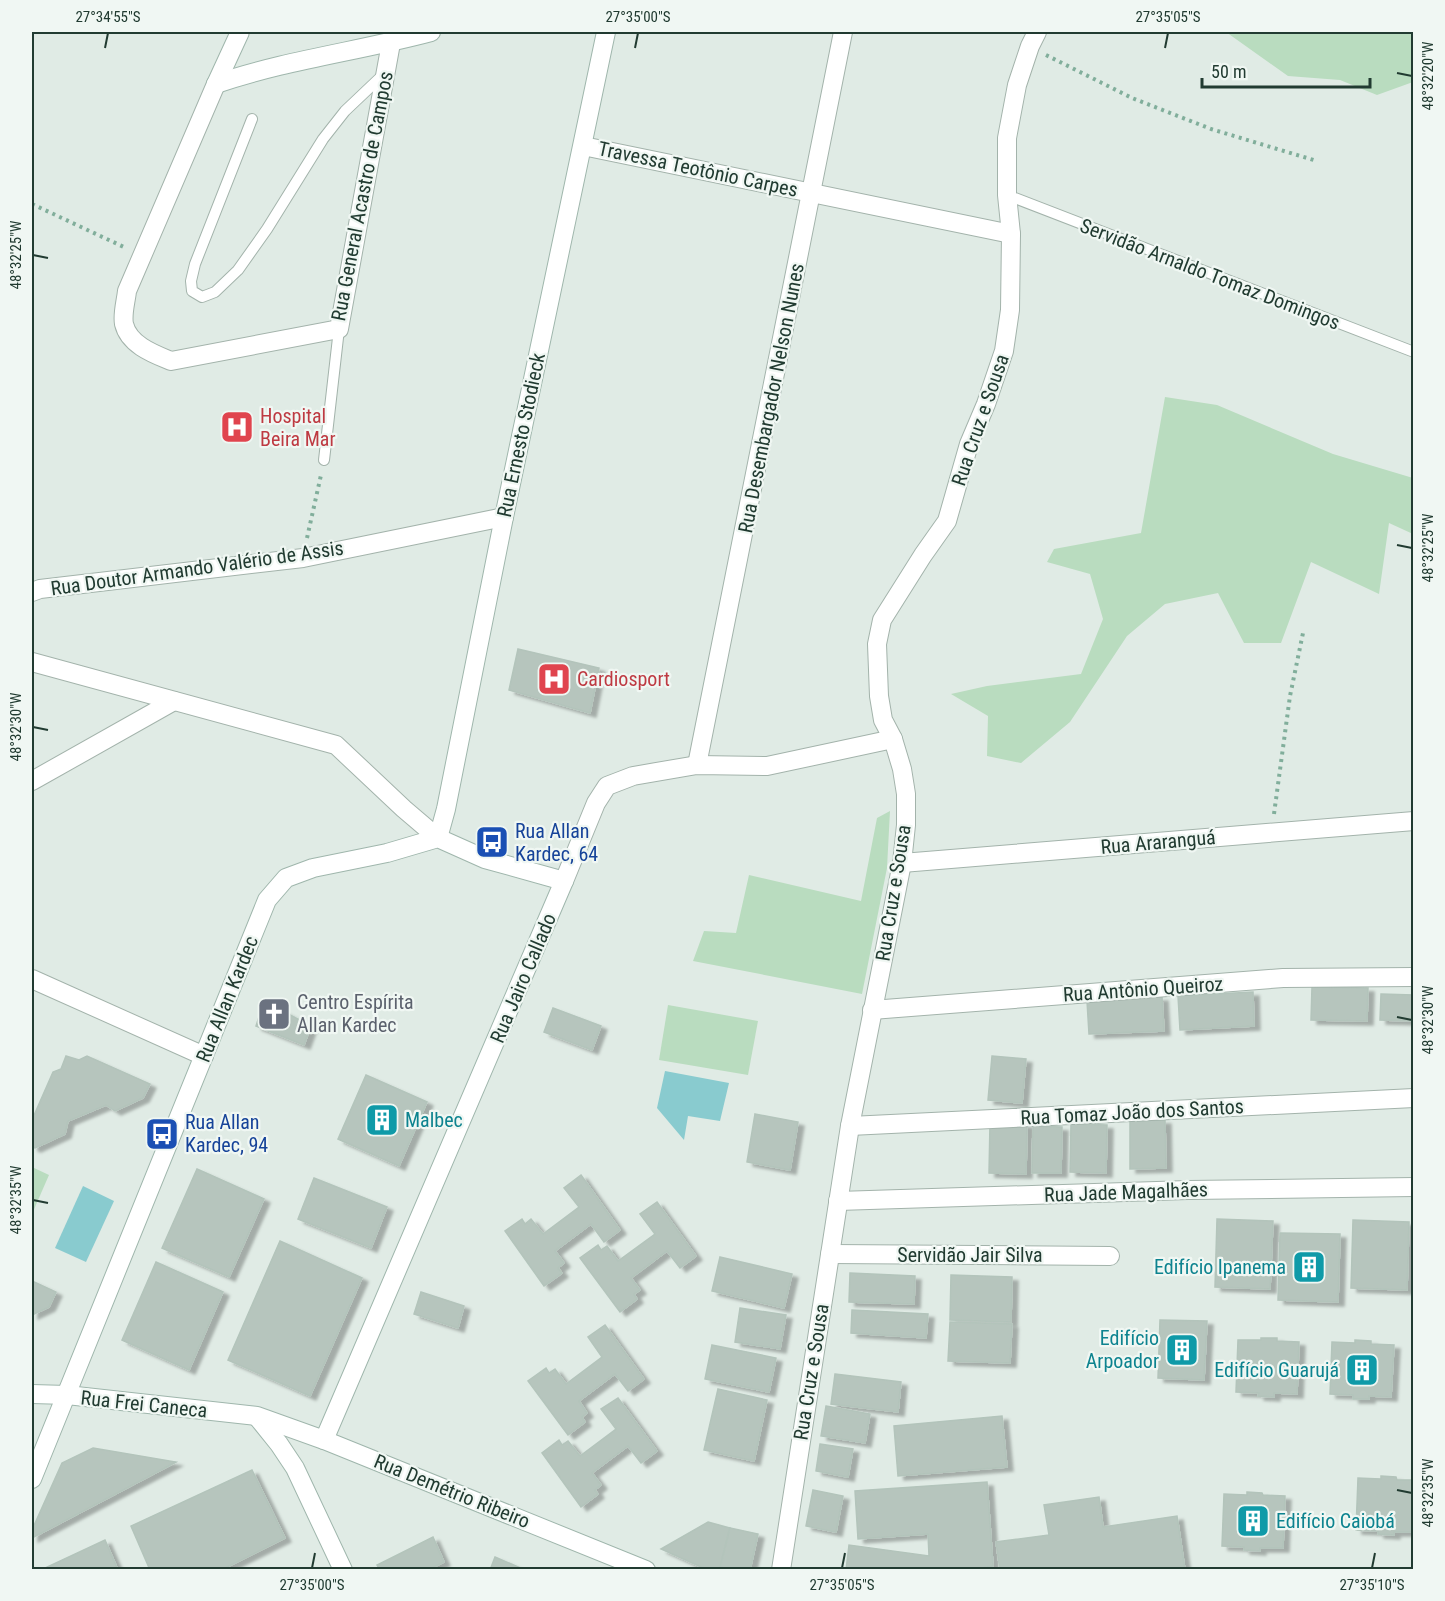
<svg xmlns="http://www.w3.org/2000/svg" width="1445" height="1601" font-family="'Roboto Condensed',sans-serif">
<style>
.green{fill:#b9dcbf}
.water{fill:#89cbcf}
.building{fill:#b6c5bd;stroke:#b3c4bb;stroke-width:1.5;filter:url(#shadow)}
.lines{fill:none;stroke-linecap:round;stroke-linejoin:round}
.lane-casing{stroke:#a3b3ab;stroke-width:12}
.street-casing{stroke:#a3b3ab;stroke-width:20}
.secondary-casing{stroke:#9fb6ac;stroke-width:20}
.path{stroke:#81ae9b;stroke-width:4;stroke-dasharray:3 4.5;stroke-linecap:butt}
.lane{stroke:#fff;stroke-width:10}
.street{stroke:#fff;stroke-width:18}
.secondary{stroke:#fff;stroke-width:18}
.ticks{fill:none;stroke:#213b31;stroke-width:2}
.labels{text-anchor:middle;stroke-width:4.5;stroke-linejoin:round;paint-order:stroke}
.street-label{font-size:20px;fill:#213b31;stroke:#f0f7f3}
.health-label{font-size:20px;fill:#be3a42;stroke:#f0f7f3;text-anchor:start}
.transit-label{font-size:20px;fill:#164399;stroke:#f0f7f3;text-anchor:start}
.worship-label{font-size:20px;fill:#5b616d;stroke:#f0f7f3;text-anchor:start}
.culture-label{font-size:20px;fill:#0d838f;stroke:#f0f7f3;text-anchor:end}
.neatline{fill:none;stroke:#213b31;stroke-width:2}
.ticks-label{font-size:15px;text-anchor:middle;fill:#213b31}
</style>
<defs>
<filter id="shadow"><feDropShadow dx="6" dy="4" stdDeviation="1.5" flood-color="#0004"/></filter>
</defs>
<rect width="100%" height="100%" fill="#e0ebe5"/>
<!-- green -->
<g class="green">
<polygon points="1226,32 1413,32 1413,82 1377,95 1340,80 1288,76"/>
<polygon points="1165,397 1217,405 1333,454 1413,478 1413,534 1389,523 1379,594 1311,562 1281,643 1244,643 1218,593 1165,604 1127,636 1070,722 1021,763 987,756 988,716 951,694 987,686 1081,674 1103,619 1090,574 1047,562 1054,549 1141,533"/>
<polygon points="890,811 887,868 862,994 693,961 704,931 736,933 749,875 861,901 877,818"/>
<polygon points="668,1005 758,1021 748,1075 659,1060"/>
<polygon points="32,1167 49,1175 32,1214"/>
</g>
<!-- water -->
<g class="water">
<polygon points="665,1071 729,1083 720,1121 688,1116 684,1140 657,1108"/>
<polygon points="83,1186 114,1201 86,1262 55,1248"/>
</g>
<!-- building -->
<g class="building">
<polygon points="518,649 599,668 590,713 509,690"/>
<polygon points="1312,987 1368,988 1367,1021 1311,1020"/>
<polygon points="1253,992 1254,1026 1180,1030 1178,996"/>
<polygon points="1381,994 1414,995 1414,1021 1380,1020"/>
<polygon points="1162,997 1164,1031 1089,1034 1087,1001"/>
<polygon points="264,1001 311,1026 304,1045 256,1026"/>
<polygon points="553,1008 601,1026 592,1050 544,1032"/>
<polygon points="66,1056 79,1060 87,1056 150,1084 143,1098 115,1111 106,1105 68,1121 65,1134 35,1148 32,1147 32,1120 53,1072 61,1069"/>
<polygon points="992,1056 1026,1059 1022,1103 988,1100"/>
<polygon points="366,1075 427,1102 399,1166 338,1139"/>
<polygon points="755,1114 798,1122 790,1170 747,1162"/>
<polygon points="1165,1120 1166,1168 1130,1169 1130,1121"/>
<polygon points="990,1123 1027,1124 1026,1174 989,1173"/>
<polygon points="1071,1124 1107,1125 1106,1173 1070,1172"/>
<polygon points="1033,1126 1062,1127 1061,1173 1032,1173"/>
<polygon points="197,1169 264,1199 229,1277 162,1248"/>
<polygon points="581,1175 620,1230 604,1242 591,1224 555,1251 564,1263 558,1268 562,1273 544,1286 505,1231 522,1219 525,1224 531,1219 543,1234 579,1207 564,1188"/>
<polygon points="314,1178 387,1207 371,1248 298,1219"/>
<polygon points="657,1202 696,1256 680,1268 667,1251 631,1278 640,1290 634,1294 637,1299 620,1312 580,1258 598,1245 601,1250 607,1246 618,1261 655,1234 640,1214"/>
<polygon points="1217,1219 1273,1221 1270,1289 1215,1287"/>
<polygon points="1353,1220 1409,1222 1407,1290 1351,1288"/>
<polygon points="1280,1233 1340,1234 1338,1302 1278,1300"/>
<polygon points="280,1241 362,1278 310,1396 228,1360"/>
<polygon points="720,1257 792,1274 784,1308 712,1291"/>
<polygon points="156,1262 223,1292 189,1370 122,1340"/>
<polygon points="850,1273 915,1276 914,1304 849,1302"/>
<polygon points="951,1275 1012,1277 1011,1322 950,1320"/>
<polygon points="32,1281 56,1292 49,1307 32,1315"/>
<polygon points="421,1292 464,1306 458,1328 414,1314"/>
<polygon points="740,1308 786,1315 780,1349 735,1342"/>
<polygon points="852,1310 928,1314 926,1338 851,1333"/>
<polygon points="1160,1320 1207,1321 1204,1380 1158,1378"/>
<polygon points="950,1322 1012,1324 1010,1363 948,1361"/>
<polygon points="605,1325 644,1379 628,1391 615,1374 579,1401 587,1413 582,1417 585,1422 568,1435 528,1381 546,1368 549,1373 555,1369 566,1384 602,1357 588,1337"/>
<polygon points="1261,1338 1277,1338 1277,1341 1299,1342 1297,1394 1274,1393 1274,1397 1258,1396 1259,1393 1236,1392 1238,1340 1261,1340"/>
<polygon points="1355,1340 1371,1341 1371,1344 1394,1345 1391,1397 1369,1396 1369,1399 1353,1399 1353,1395 1330,1394 1332,1342 1355,1343"/>
<polygon points="712,1345 776,1358 769,1392 705,1379"/>
<polygon points="835,1374 901,1382 898,1412 831,1404"/>
<polygon points="718,1389 767,1400 754,1461 704,1450"/>
<polygon points="618,1398 657,1451 641,1463 628,1446 592,1473 601,1485 595,1490 598,1494 581,1507 542,1453 559,1440 562,1445 568,1441 580,1456 616,1429 601,1409"/>
<polygon points="826,1406 870,1414 865,1443 821,1436"/>
<polygon points="1002,1416 1007,1467 898,1476 894,1426"/>
<polygon points="820,1444 853,1449 848,1477 816,1471"/>
<polygon points="93,1448 176,1462 32,1538 32,1530 62,1463"/>
<polygon points="252,1470 285,1538 221,1570 150,1570 131,1526"/>
<polygon points="1381,1476 1396,1477 1397,1480 1414,1480 1414,1532 1394,1532 1394,1535 1378,1534 1378,1531 1356,1530 1358,1478 1381,1479"/>
<polygon points="987,1482 993,1566 970,1570 846,1570 849,1545 929,1556 928,1534 858,1539 855,1491"/>
<polygon points="813,1490 843,1496 836,1532 806,1526"/>
<polygon points="1247,1492 1262,1493 1263,1495 1285,1496 1283,1548 1260,1548 1260,1551 1244,1550 1244,1547 1222,1546 1224,1494 1247,1495"/>
<polygon points="1099,1497 1103,1527 1177,1516 1185,1570 1000,1570 996,1542 1049,1535 1044,1505"/>
<polygon points="708,1522 730,1528 720,1570 708,1570 661,1549"/>
<polygon points="730,1528 758,1534 750,1570 733,1570 720,1567"/>
<polygon points="433,1537 444,1562 428,1570 380,1570 377,1565"/>
<polygon points="105,1540 118,1570 41,1570"/>
<polygon points="495,1557 525,1570 490,1570"/>
</g>
<g class="lines">
<defs>
<g id="lane">
<polyline points="252,119 195,264 191,281 192,291 202,297 215,292 238,270 267,229 323,139 345,111 384,74"/>
<polyline points="1007,195 1414,352"/>
<polyline points="324,460 339,329"/>
</g>
<g id="street">
<path d="M216 84 127 291C126 301 122 314 124 324 129 345 154 354 171 361L339 329 391 43"/>
<polyline points="583,146 1011,234"/>
<polyline points="32,592 40,589 303,558 504,517"/>
<polyline points="32,662 336,745 404,809 438,838"/>
<polyline points="697,765 843,32"/>
<polyline points="32,781 174,701"/>
<polyline points="902,863 1414,821"/>
<polyline points="564,881 596,803 607,786 633,776 697,765 767,766 893,739"/>
<polyline points="32,979 204,1056"/>
<polyline points="872,1010 1283,978 1414,977"/>
<polyline points="850,1126 1414,1098"/>
<polyline points="838,1201 1188,1190 1414,1187"/>
<polyline points="830,1254 1110,1256"/>
<polyline points="781,1570 850,1126 902,863 906,825 906,794 902,769 893,739 883,720 879,696 877,644 882,620 923,555 947,521 969,444 986,404 1004,351 1010,310 1011,234 1007,195 1007,138 1017,85 1030,46 1037,32"/>
</g>
<g id="secondary">
<path d="M216 84C286 60 360 51 431 32"/>
<polyline points="216,84 240,32"/>
<polyline points="438,838 446,809 504,517 606,32"/>
<polyline points="32,1394 67,1395 257,1416 324,1440 646,1570"/>
<polyline points="258,1418 279,1444 295,1468 343,1570"/>
<polyline points="32,1479 267,900 286,878 313,868 387,853 438,838 485,859 564,881 324,1440"/>
</g>
</defs>
<!-- lane casing -->
<use href="#lane" class="lane-casing"/>
<!-- street casing -->
<use href="#street" class="street-casing"/>
<!-- secondary casing -->
<use href="#secondary" class="secondary-casing"/>
<!-- path -->
<g class="path">
<polyline points="1046,55 1132,98 1211,129 1317,161"/>
<polyline points="32,204 126,248"/>
<polyline points="307,538 321,475"/>
<polyline points="1274,814 1290,696 1303,633"/>
</g>
<!-- lane -->
<use href="#lane" class="lane"/>
<!-- street -->
<use href="#street" class="street"/>
<!-- secondary -->
<use href="#secondary" class="secondary"/>
</g>
<!-- ticks -->
<path class="ticks" d="M105 48 108 33M635 48 638 33M1165 48 1168 33M1397 73 1412 76M33 255 48 258M1397 545 1412 548M33 727 48 730M1397 1017 1412 1020M33 1200 48 1203M1397 1490 1412 1493M312 1568 315 1553M842 1568 845 1553M1372 1568 1375 1553"/>
<!-- icons -->
<defs>
<symbol id="hospital-square" viewBox="-11 -11 22 22"><rect x="-9" y="-9" width="18" height="18" rx="4" fill="#e0444e" stroke="#f0f7f3"/><path d="M-5-5h3v3.5h4V-5h3V5h-3V1.5h-4V5h-3Z" fill="#fff"/></symbol>
<symbol id="bus-square" viewBox="-11 -11 22 22"><rect x="-9" y="-9" width="18" height="18" rx="4" fill="#1a4fb4" stroke="#f0f7f3"/><path d="M-5-6H5V4H4V6H2V4H-2V6H-4V4H-5ZM-3.5-4V0h7V-4ZM-3.5 1.2v1.5H-2V1.2ZM2 1.2v1.5H3.5V1.2Z" fill="#fff"/></symbol>
<symbol id="church-square" viewBox="-11 -11 22 22"><rect x="-9" y="-9" width="18" height="18" rx="4" fill="#6b7280" stroke="#f0f7f3"/><path d="M-1.2-6h2.4v3.5h3.3v2.4h-3.3V6h-2.4V-.1h-3.3v-2.4h3.3Z" fill="#fff"/></symbol>
<symbol id="building-square" viewBox="-11 -11 22 22"><rect x="-9" y="-9" width="18" height="18" rx="4" fill="#0f9aa8" stroke="#f0f7f3"/><path d="M-4-6H4V6H1V3H-1V6H-4ZM-2.5-4.3h1.7v1.8h-1.7ZM.8-4.3h1.7v1.8H.8ZM-2.5-1h1.7V.8h-1.7ZM.8-1h1.7V.8H.8Z" fill="#fff"/></symbol>
</defs>
<g fill-rule="evenodd">
<use href="#hospital-square" x="218" y="408" width="38" height="38"/>
<use href="#hospital-square" x="535" y="660" width="38" height="38"/>
<use href="#bus-square" x="473" y="823" width="38" height="38"/>
<use href="#church-square" x="255" y="995" width="38" height="38"/>
<use href="#building-square" x="363" y="1101" width="38" height="38"/>
<use href="#bus-square" x="143" y="1115" width="38" height="38"/>
<use href="#building-square" x="1290" y="1248" width="38" height="38"/>
<use href="#building-square" x="1163" y="1331" width="38" height="38"/>
<use href="#building-square" x="1343" y="1351" width="38" height="38"/>
<use href="#building-square" x="1234" y="1502" width="38" height="38"/>
</g>
<g class="labels">
<!-- street labels -->
<g class="street-label">
<text transform="translate(698 169) rotate(12)" y="7">Travessa Teotônio Carpes</text>
<text transform="translate(362 196) rotate(-79)" y="7">Rua General Acastro de Campos</text>
<text transform="translate(1210 274) rotate(21)" y="7">Servidão Arnaldo Tomaz Domingos</text>
<text transform="translate(771 398) rotate(-79)" y="7">Rua Desembargador Nelson Nunes</text>
<text transform="translate(980 420) rotate(-71)" y="7">Rua Cruz e Sousa</text>
<text transform="translate(521 435) rotate(-78)" y="7">Rua Ernesto Stodieck</text>
<text transform="translate(197 568) rotate(-8)" y="7">Rua Doutor Armando Valério de Assis</text>
<text transform="translate(1158 842) rotate(-5)" y="7">Rua Araranguá</text>
<text transform="translate(893 893) rotate(-81)" y="7">Rua Cruz e Sousa</text>
<text transform="translate(523 978) rotate(-67)" y="7">Rua Jairo Callado</text>
<text transform="translate(1143 989) rotate(-4)" y="7">Rua Antônio Queiroz</text>
<text transform="translate(227 999) rotate(-68)" y="7">Rua Allan Kardec</text>
<text transform="translate(1132 1112) rotate(-3)" y="7">Rua Tomaz João dos Santos</text>
<text transform="translate(1126 1192) rotate(-2)" y="7">Rua Jade Magalhães</text>
<text x="970" y="1262">Servidão Jair Silva</text>
<text transform="translate(811 1372) rotate(-81)" y="7">Rua Cruz e Sousa</text>
<text transform="translate(144 1404) rotate(6)" y="7">Rua Frei Caneca</text>
<text transform="translate(452 1491) rotate(22)" y="7">Rua Demétrio Ribeiro</text>
</g>
<!-- health labels -->
<g class="health-label">
<text x="260" y="423">Hospital<tspan x="260" dy="23">Beira Mar</tspan></text>
<text x="577" y="686">Cardiosport</text>
</g>
<!-- transit labels -->
<g class="transit-label">
<text x="515" y="838">Rua Allan<tspan x="515" dy="23">Kardec, 64</tspan></text>
<text x="185" y="1129">Rua Allan<tspan x="185" dy="23">Kardec, 94</tspan></text>
</g>
<!-- worship labels -->
<g class="worship-label">
<text x="297" y="1009">Centro Espírita<tspan x="297" dy="23">Allan Kardec</tspan></text>
</g>
<!-- culture labels -->
<g class="culture-label">
<text x="405" y="1127" text-anchor="start">Malbec</text>
<text x="1286" y="1274">Edifício Ipanema</text>
<text x="1159" y="1345">Edifício<tspan x="1159" dy="23">Arpoador</tspan></text>
<text x="1339" y="1377">Edifício Guarujá</text>
<text x="1276" y="1528" text-anchor="start">Edifício Caiobá</text>
</g>
</g>
<!-- border -->
<rect width="1445" height="1601" fill="none" stroke="#f0f7f3" stroke-width="66"/>
<!-- scale -->
<path d="M1202 78v9h168v-9" fill="none" stroke="#213b31" stroke-width="3"/>
<text x="1211" y="78" font-size="18" fill="#213b31" stroke="#f0f7f3" stroke-width="4.5" paint-order="stroke">50 m</text>
<rect x="33" y="33" width="1379" height="1535" class="neatline"/>
<g class="ticks-label">
<text x="108" y="22">27°34'55"S</text>
<text x="638" y="22">27°35'00"S</text>
<text x="1168" y="22">27°35'05"S</text>
<text transform="translate(1428 76) rotate(-90)" y="5">48°32'20"W</text>
<text transform="translate(16 255) rotate(-90)" y="5">48°32'25"W</text>
<text transform="translate(1428 548) rotate(-90)" y="5">48°32'25"W</text>
<text transform="translate(16 727) rotate(-90)" y="5">48°32'30"W</text>
<text transform="translate(1428 1020) rotate(-90)" y="5">48°32'30"W</text>
<text transform="translate(16 1200) rotate(-90)" y="5">48°32'35"W</text>
<text transform="translate(1428 1493) rotate(-90)" y="5">48°32'35"W</text>
<text x="312" y="1590">27°35'00"S</text>
<text x="842" y="1590">27°35'05"S</text>
<text x="1372" y="1590">27°35'10"S</text>
</g>
</svg>
